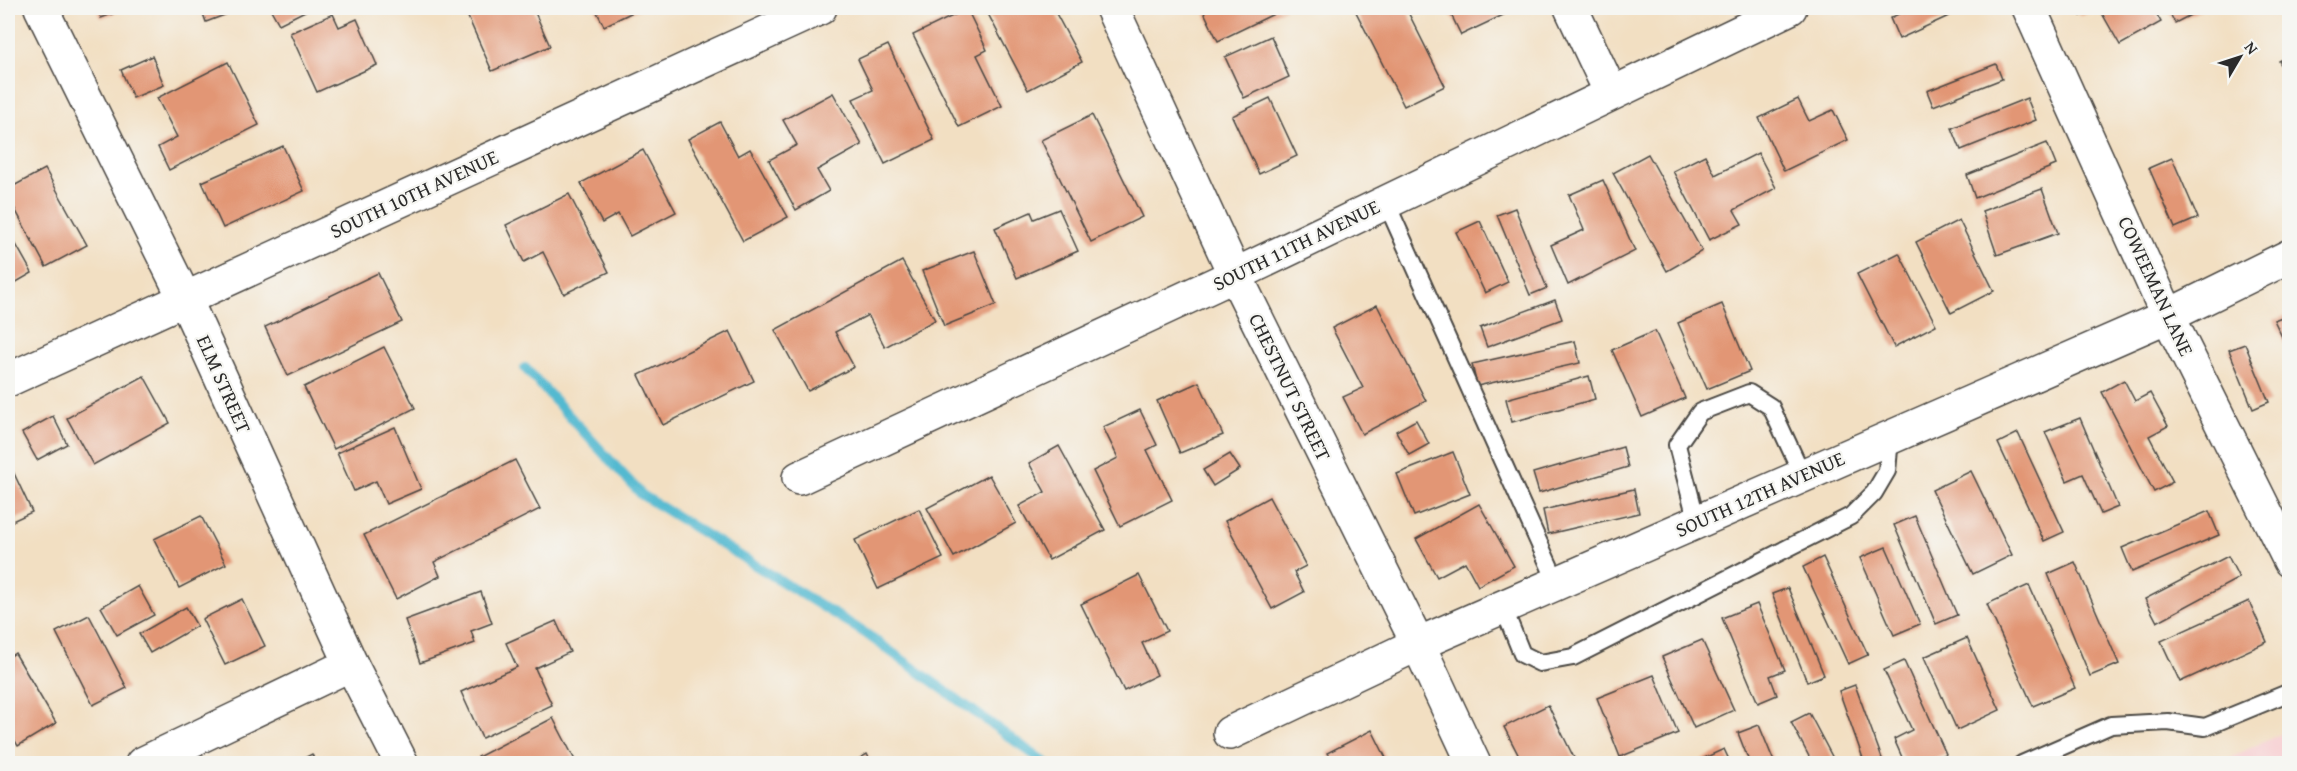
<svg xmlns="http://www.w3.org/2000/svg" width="2297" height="771" font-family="'Gentium Book Plus',serif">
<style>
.built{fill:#f7cfd2}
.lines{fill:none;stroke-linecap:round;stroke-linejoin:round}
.stream{stroke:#52b9d0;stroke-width:10}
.building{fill:#e29675}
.lane-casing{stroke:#494642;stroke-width:20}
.street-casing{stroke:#494642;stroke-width:36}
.lane{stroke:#fff;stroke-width:16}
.street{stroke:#fff;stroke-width:33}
.labels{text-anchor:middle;stroke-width:4.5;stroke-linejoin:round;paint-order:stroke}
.street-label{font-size:20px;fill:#2b2b2b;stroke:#f6f6f2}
</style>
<rect width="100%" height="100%" fill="#f6f6f2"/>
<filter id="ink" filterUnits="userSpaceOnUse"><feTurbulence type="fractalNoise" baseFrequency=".0167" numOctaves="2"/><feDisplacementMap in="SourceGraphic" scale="12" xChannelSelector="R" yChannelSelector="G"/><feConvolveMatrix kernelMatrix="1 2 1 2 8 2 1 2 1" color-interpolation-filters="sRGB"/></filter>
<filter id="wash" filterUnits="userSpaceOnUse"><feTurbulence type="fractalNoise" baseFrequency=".008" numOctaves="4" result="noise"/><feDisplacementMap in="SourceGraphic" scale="24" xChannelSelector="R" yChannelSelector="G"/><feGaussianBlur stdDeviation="1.35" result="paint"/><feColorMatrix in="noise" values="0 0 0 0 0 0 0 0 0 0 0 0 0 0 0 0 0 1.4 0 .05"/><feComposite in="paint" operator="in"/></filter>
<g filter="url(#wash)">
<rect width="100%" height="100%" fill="#f2dfc2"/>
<!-- built -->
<polygon class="built" points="2289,730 2289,763 2224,763 2225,760"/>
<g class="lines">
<!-- stream -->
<polyline class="stream" points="525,368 642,495 865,633 1047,764"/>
</g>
<g id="blocks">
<!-- building -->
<g class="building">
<polygon points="97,8 128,8 101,18"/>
<polygon points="201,8 243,8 206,22"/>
<polygon points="270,8 311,8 279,24"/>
<polygon points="464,8 533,8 550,46 492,71"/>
<polygon points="595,8 641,8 604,26"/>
<polygon points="985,8 1053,8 1082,62 1028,90"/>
<polygon points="1202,8 1286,8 1218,41"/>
<polygon points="1354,8 1410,8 1407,10 1445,86 1404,106"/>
<polygon points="1448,8 1518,8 1461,35"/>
<polygon points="1911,8 1966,8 1899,39 1890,18"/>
<polygon points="2076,8 2097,8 2081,16"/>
<polygon points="2099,8 2153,8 2161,22 2120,45"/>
<polygon points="2167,8 2204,8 2175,23"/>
<polygon points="967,9 987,50 977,55 1002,106 959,127 913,35"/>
<polygon points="333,14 339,27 357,19 377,65 317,92 290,33"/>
<polygon points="1271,36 1289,77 1244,98 1225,57"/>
<polygon points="888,45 934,140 885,164 853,99 873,90 858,59"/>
<polygon points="2290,55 2290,81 2279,61"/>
<polygon points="152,56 164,85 133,98 121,70"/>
<polygon points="228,62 259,125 169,170 158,147 177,137 157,98"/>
<polygon points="1996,64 2002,79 1933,106 1927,91"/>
<polygon points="833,93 862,145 817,170 829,191 796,210 769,160 797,145 783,120"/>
<polygon points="1270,98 1297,156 1259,174 1232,116"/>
<polygon points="2027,98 2036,120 1961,150 1952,128"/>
<polygon points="1798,99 1809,121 1833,110 1848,140 1784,171 1759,118"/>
<polygon points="1092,115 1142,217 1091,242 1041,140"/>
<polygon points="720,122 738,156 750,149 788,217 743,241 688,139"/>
<polygon points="2047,143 2056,165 1975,198 1967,175"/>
<polygon points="283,146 304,191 223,228 202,182"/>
<polygon points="643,150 676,212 630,236 618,214 602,223 581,183"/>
<polygon points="1758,153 1776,188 1734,210 1742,224 1709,240 1673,171 1705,155 1715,175"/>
<polygon points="1648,154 1702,251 1667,271 1613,173"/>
<polygon points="2172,158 2198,218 2175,228 2149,168"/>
<polygon points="45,169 87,245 46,267 8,196 8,189"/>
<polygon points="1603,180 1635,251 1568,285 1551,245 1584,230 1569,195"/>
<polygon points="2042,189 2058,233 1997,255 1982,211"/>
<polygon points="569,194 609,272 564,294 543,252 524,262 506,225"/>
<polygon points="1515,208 1547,288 1530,295 1497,215"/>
<polygon points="1059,209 1078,251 1017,278 995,228 1031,212 1034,219"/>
<polygon points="1959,220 1994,291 1951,313 1916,242"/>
<polygon points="1480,221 1508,282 1485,293 1456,232"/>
<polygon points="8,230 32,273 8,287"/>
<polygon points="974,251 996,305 944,326 922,271"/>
<polygon points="1899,253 1936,325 1894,347 1857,274"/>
<polygon points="902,261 935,320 885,347 868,315 835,332 854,367 808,391 775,330"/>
<polygon points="378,273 402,322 288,376 265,327"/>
<polygon points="1555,300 1562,319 1487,347 1480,328"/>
<polygon points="1722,304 1750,371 1707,389 1678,323"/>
<polygon points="1377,305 1426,401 1362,434 1343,397 1363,388 1332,328"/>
<polygon points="2290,314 2290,354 2274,320"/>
<polygon points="730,331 754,381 663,425 639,375"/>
<polygon points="1655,331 1685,398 1642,417 1612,350"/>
<polygon points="1575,341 1580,363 1477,386 1472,364"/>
<polygon points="2245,344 2269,402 2253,409 2229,350"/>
<polygon points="384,347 415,408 334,449 304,387"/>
<polygon points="144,376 170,423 93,465 67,418"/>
<polygon points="1589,376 1595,399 1512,422 1506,399"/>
<polygon points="2124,380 2135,401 2150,393 2168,426 2149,436 2173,482 2154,492 2102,392"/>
<polygon points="1199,382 1223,435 1180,453 1157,401"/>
<polygon points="1140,410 1157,445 1147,450 1172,500 1120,526 1093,471 1118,458 1103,427"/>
<polygon points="53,416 67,444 37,460 22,433"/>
<polygon points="2080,418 2118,507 2101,514 2083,474 2067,481 2045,432"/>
<polygon points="1416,420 1429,444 1409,455 1396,431"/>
<polygon points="395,427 421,489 386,504 376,481 354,491 337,453"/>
<polygon points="2018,433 2064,532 2044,541 1998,443"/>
<polygon points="1059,446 1105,530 1049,560 1019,506 1045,492 1029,463"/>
<polygon points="1623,447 1628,467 1539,493 1533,473"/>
<polygon points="1453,452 1470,494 1414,516 1397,474"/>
<polygon points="1230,454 1240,469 1213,486 1203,470"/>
<polygon points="515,460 540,509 434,562 440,576 396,599 364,535"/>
<polygon points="11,467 32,512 8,523 8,468"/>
<polygon points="1971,471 2012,555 1973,574 1932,490"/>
<polygon points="989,475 1016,523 954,557 927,508"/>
<polygon points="1634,489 1639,513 1548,534 1543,510"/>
<polygon points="1269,497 1306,566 1294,572 1304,592 1272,609 1225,521"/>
<polygon points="1479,504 1514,566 1478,586 1465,562 1437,577 1416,539"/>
<polygon points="919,509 943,558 878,589 855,540"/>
<polygon points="2209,511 2219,535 2132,572 2122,548"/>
<polygon points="201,516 226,564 179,588 154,539"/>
<polygon points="1915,516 1957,615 1936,624 1894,525"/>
<polygon points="1886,547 1920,624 1894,635 1860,558"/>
<polygon points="2228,556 2239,578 2157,622 2145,599"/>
<polygon points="1823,557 1868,655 1848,664 1803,567"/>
<polygon points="2075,562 2119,664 2090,676 2048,574"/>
<polygon points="1139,575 1167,631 1142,643 1157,675 1124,691 1081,604"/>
<polygon points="2029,585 2075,688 2033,706 1987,604"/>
<polygon points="138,586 154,615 117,635 101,607"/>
<polygon points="1788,588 1824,675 1807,682 1772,594"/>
<polygon points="481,592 492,623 471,631 475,643 420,663 405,620"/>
<polygon points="242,599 265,646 225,665 202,619"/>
<polygon points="2249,601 2267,642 2180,682 2161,641"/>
<polygon points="1757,604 1785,670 1770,676 1777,695 1758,703 1722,618"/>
<polygon points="186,607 197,626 150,653 139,634"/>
<polygon points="89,615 127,688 93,705 56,632"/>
<polygon points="556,621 570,652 535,668 552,705 482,738 461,692 517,667 506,643"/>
<polygon points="1967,638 2000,710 1957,730 1924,657"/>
<polygon points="1702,640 1734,710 1694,728 1662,657"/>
<polygon points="15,653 56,723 18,746 8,728 8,658"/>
<polygon points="1904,661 1946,754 1925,764 1905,764 1894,739 1912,730 1884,670"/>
<polygon points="1654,675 1678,733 1620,757 1597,698"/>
<polygon points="1855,685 1884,764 1865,764 1839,691"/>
<polygon points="1548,705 1577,764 1523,764 1504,727"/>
<polygon points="1809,713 1836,764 1813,764 1791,722"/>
<polygon points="553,718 577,764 482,764 478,757"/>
<polygon points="1759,725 1775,764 1750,764 1738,733"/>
<polygon points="1372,730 1389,764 1333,764 1327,753"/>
<polygon points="1724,749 1731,764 1705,764 1702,759"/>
<polygon points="312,754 316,764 293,764"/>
<polygon points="867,754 872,764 850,764"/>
</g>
</g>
</g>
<g filter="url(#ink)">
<use href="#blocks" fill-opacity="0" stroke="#494642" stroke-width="1.5"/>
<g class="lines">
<defs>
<g id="lane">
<polyline points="1386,202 1557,583"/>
<polyline points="1697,522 1677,445 1700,412 1749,393 1771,407 1803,476"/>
<polyline points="1503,607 1522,654 1540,663 1573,657 1851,516 1874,493 1887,471 1890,438"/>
<polyline points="2022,764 2111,725 2168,722 2205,727 2290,692"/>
</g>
<g id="street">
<polyline points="41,8 185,299 351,664 402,764"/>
<polyline points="1112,8 1235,275 1418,644 1474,764"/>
<polyline points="1571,8 1611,93"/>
<polyline points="2029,8 2168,316 2290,561"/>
<polyline points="8,380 820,8"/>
<polyline points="799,478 1235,275 1790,8"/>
<polyline points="1230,733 1418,644 2168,316 2290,256"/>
<polyline points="142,764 351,664"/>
</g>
</defs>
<!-- lane casing -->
<use href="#lane" class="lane-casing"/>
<!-- street casing -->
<use href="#street" class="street-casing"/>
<!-- lane -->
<use href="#lane" class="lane"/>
<!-- street -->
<use href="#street" class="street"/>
</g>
</g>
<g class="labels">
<!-- street labels -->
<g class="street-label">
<text transform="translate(414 194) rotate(-25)" y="7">SOUTH 10TH AVENUE</text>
<text transform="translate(1296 245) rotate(-26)" y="7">SOUTH 11TH AVENUE</text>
<text transform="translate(2156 286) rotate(65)" y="7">COWEEMAN LANE</text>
<text transform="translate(224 384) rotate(66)" y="7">ELM STREET</text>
<text transform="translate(1290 387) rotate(64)" y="7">CHESTNUT STREET</text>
<text transform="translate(1760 494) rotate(-24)" y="7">SOUTH 12TH AVENUE</text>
</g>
</g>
<!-- margin -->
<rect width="2297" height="771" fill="none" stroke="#f6f6f2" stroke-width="30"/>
<!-- north arrow -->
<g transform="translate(2240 57) rotate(51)" stroke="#f6f6f2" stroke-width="4.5" paint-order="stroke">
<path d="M0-4.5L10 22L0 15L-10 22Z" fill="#2b2b2b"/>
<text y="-9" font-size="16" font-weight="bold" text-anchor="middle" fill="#2b2b2b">N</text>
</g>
</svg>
